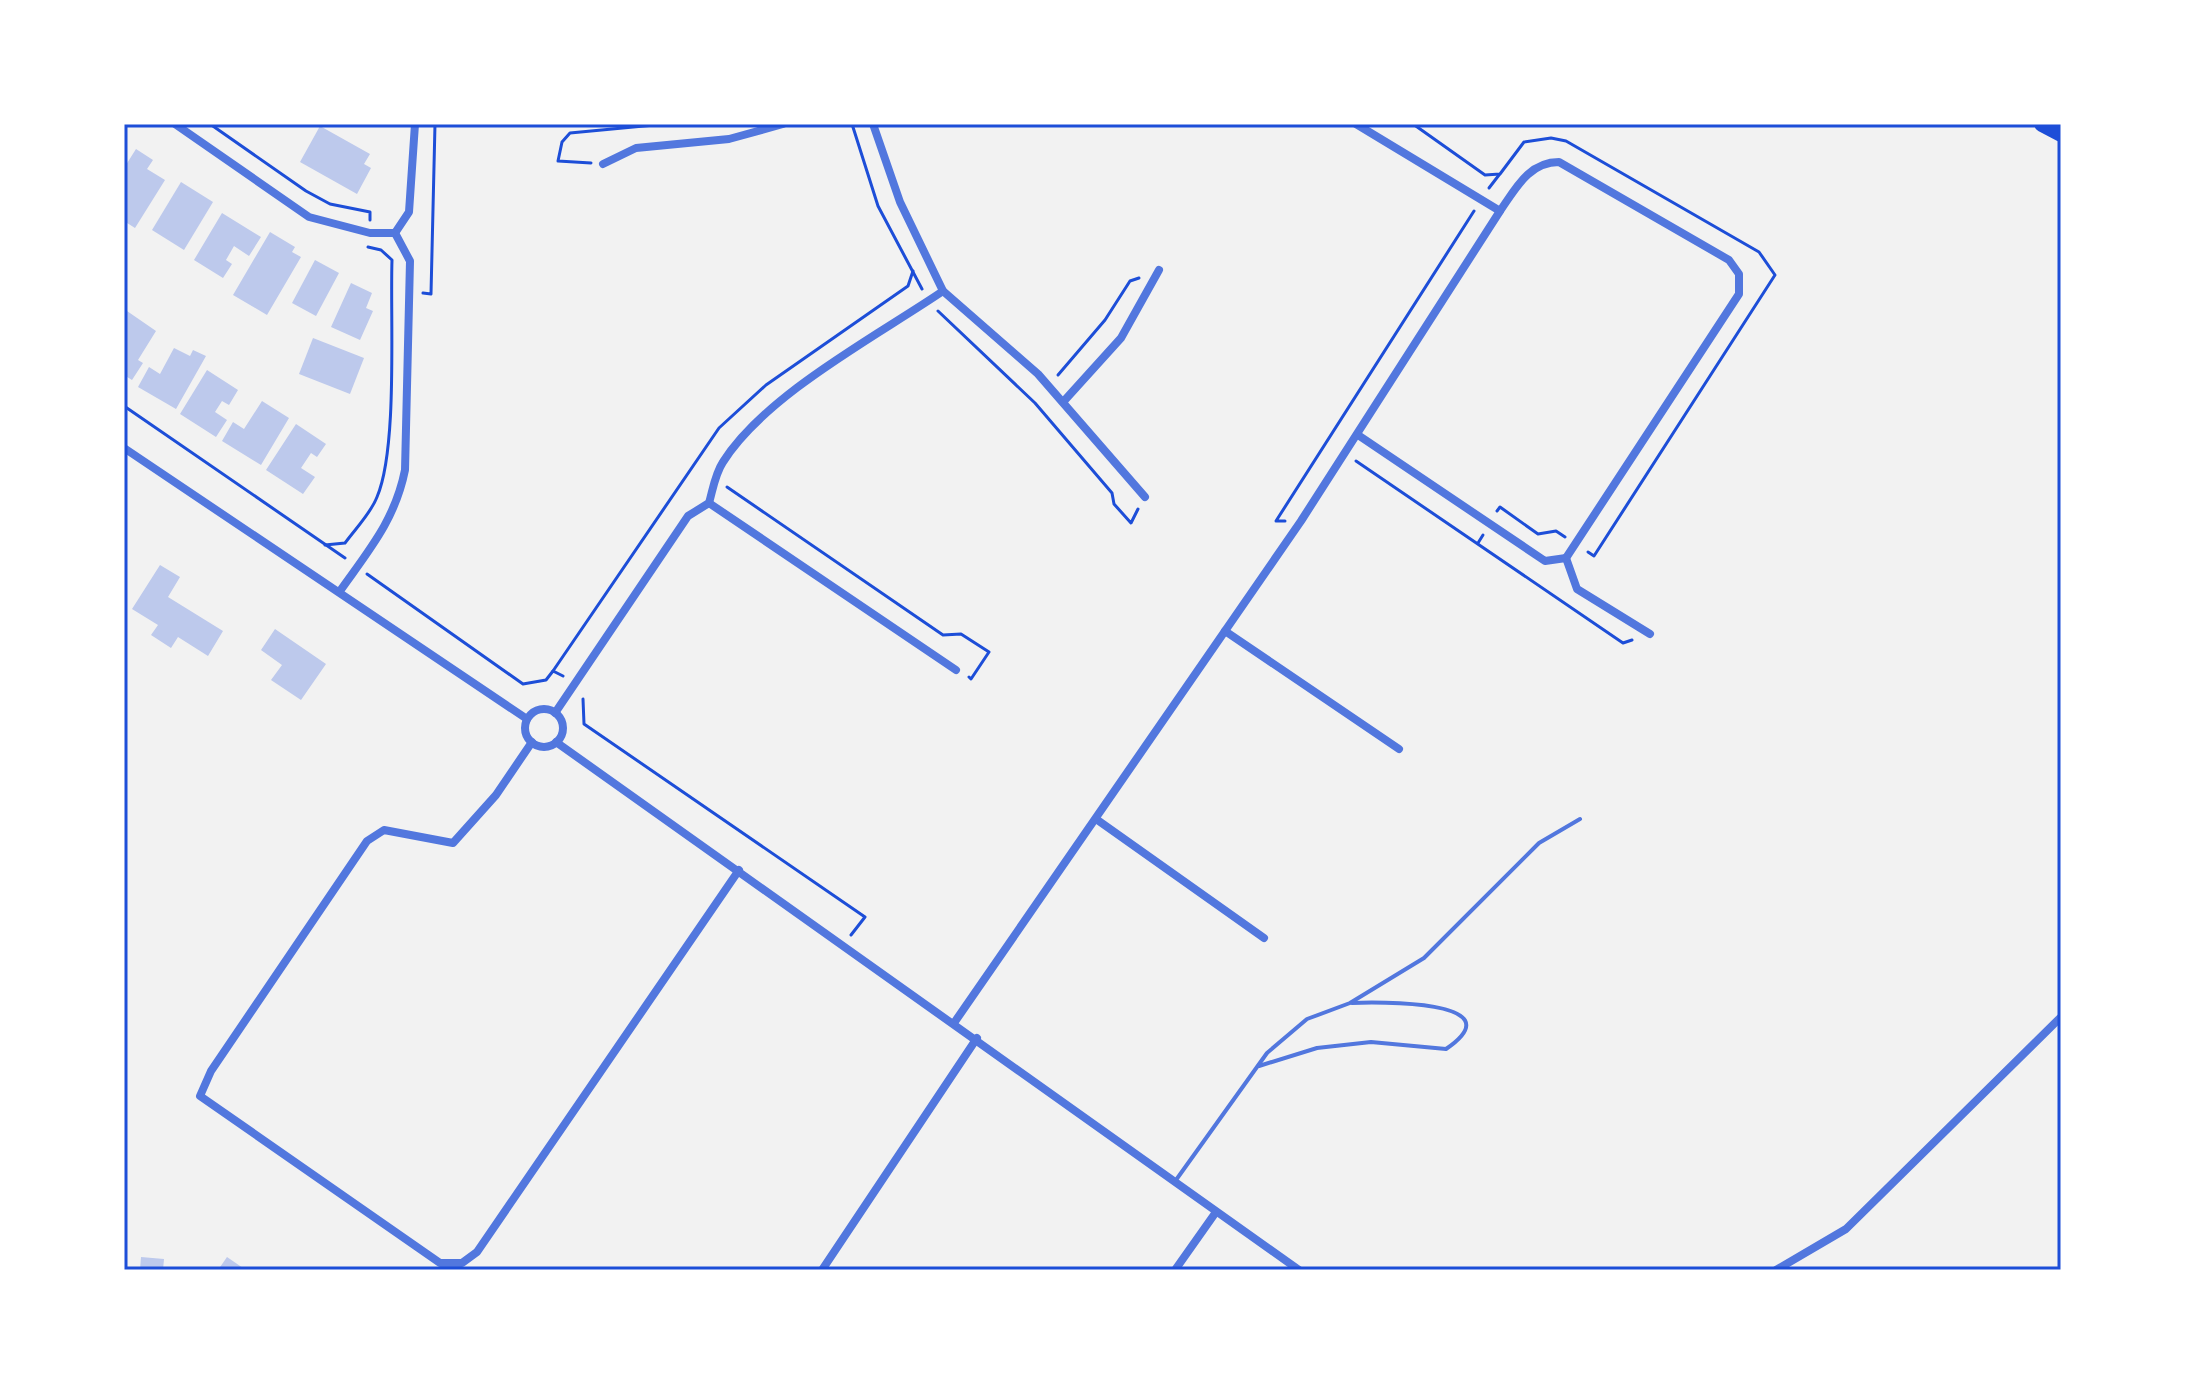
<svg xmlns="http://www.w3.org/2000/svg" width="2185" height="1394" font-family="'PT Sans',sans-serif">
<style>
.building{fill:#bdc9ec}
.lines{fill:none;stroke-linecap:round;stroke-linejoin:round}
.path{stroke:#1d4ed8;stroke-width:3}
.service{stroke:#5277de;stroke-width:4}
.minor{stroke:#5277de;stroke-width:8}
.motorway{stroke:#1d4ed8;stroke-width:16}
.neatline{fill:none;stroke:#1d4ed8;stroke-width:3}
</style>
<rect width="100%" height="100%" fill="#f2f2f2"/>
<!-- building -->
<g class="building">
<polygon points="320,126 370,154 364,164 371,168 357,194 300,162"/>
<polygon points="136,149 153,160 147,169 165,180 135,228 124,221 124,168"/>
<polygon points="181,182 213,202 184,250 152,230"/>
<polygon points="222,213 261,237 249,256 234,246 226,260 232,264 223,278 194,260"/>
<polygon points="270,232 295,247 292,252 301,257 267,315 233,295"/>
<polygon points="315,260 339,273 316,316 292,303"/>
<polygon points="351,283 372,293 366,308 373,311 360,340 331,327"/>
<polygon points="127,311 156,331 138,360 143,363 132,380 124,375"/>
<polygon points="313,338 364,358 350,394 299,374"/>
<polygon points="174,348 190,356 193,350 206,356 176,409 138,387 149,367 160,374"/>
<polygon points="207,370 238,390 229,405 222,401 215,412 227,420 216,437 180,414"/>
<polygon points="262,401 289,418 261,465 222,441 233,422 244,429"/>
<polygon points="296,424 326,444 317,457 311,453 301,468 315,477 303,494 266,470"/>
<polygon points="160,565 180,577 168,597 223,631 208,656 178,637 171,648 151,635 158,625 132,609"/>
<polygon points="275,629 326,664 301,700 271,680 282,665 261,650"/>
<polygon points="141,1257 164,1259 163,1270 140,1270"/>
<polygon points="227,1257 243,1268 242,1270 218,1270"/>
</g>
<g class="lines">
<!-- path -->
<g class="path">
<polyline points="210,124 306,191 330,204 370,212 370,220"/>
<polyline points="852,124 878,206 922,289"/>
<polyline points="1413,124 1485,175 1500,174 1524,142 1551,138 1566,141 1759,252 1775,275 1594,556 1588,552"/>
<polyline points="591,163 558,161 562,142 570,133 665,124"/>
<polyline points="1489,188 1499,175"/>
<polyline points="423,293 431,294 435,124"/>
<polyline points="938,311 1035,403 1112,493 1114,504 1131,523 1138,509"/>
<polyline points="1058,375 1105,320 1130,281 1139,278"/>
<polyline points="124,406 345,558"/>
<polyline points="1356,461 1623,643 1632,640"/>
<polyline points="727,487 943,635 961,634 989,652 971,679 969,677"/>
<polyline points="1497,511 1500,507 1538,534 1556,531 1565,537"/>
<polyline points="1285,521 1276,521 1474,211"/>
<polyline points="1478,543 1483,535"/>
<path d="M325 545 345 543C356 528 371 513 377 497 398 448 390 318 392 260L381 250 368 247"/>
<polyline points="367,574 523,684 546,680 553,671 563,676"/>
<polyline points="553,671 719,428 766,385 908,286 913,271"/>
<polyline points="583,699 584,724 865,917 851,935"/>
</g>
<!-- service -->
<g class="service">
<path d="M1259 1066 1317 1048 1371 1042 1446 1049C1519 999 1373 1002 1352 1003"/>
<polyline points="1176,1180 1267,1053 1307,1019 1350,1003 1424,958 1539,843 1580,819"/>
</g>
<!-- minor -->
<g class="minor">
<polyline points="175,124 309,217 370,233 395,233"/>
<polyline points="873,124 900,202 943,291 1038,374 1145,497"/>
<polyline points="1356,124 1500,211"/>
<polyline points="603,164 636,148 729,139 783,124"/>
<polyline points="395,233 409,212 415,124"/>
<polyline points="1064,401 1121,338 1159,270"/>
<polyline points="1358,435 1545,561 1566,558"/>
<polyline points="124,448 527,719"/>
<polyline points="709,503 956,670"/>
<polyline points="1566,558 1577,589 1650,634"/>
<path d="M340 591C369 550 395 520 405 470L410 261 395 233"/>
<polyline points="1225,631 1399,749"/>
<circle cx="544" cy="728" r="19"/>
<path d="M555 713 688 516 709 503C713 489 715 474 723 462 766 394 877 336 943 291"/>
<polyline points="532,742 496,795 453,843 384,830 367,841 211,1071 200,1096 440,1263 462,1263 477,1252 739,870"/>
<polyline points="556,742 1299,1270"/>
<polyline points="1096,819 1264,938"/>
<path d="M954 1023 1301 521 1500 211C1516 188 1529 162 1559 162L1729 260 1739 274V294L1566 558"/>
<polyline points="822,1270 977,1038"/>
<polyline points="1175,1270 1216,1212"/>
<polyline points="1776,1270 1846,1229 2061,1017"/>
</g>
<!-- motorway -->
<polyline class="motorway" points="2042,124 2061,134"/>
</g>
<!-- border -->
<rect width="2185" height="1394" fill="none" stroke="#ffffff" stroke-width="252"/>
<rect x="126" y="126" width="1933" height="1142" class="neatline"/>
</svg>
